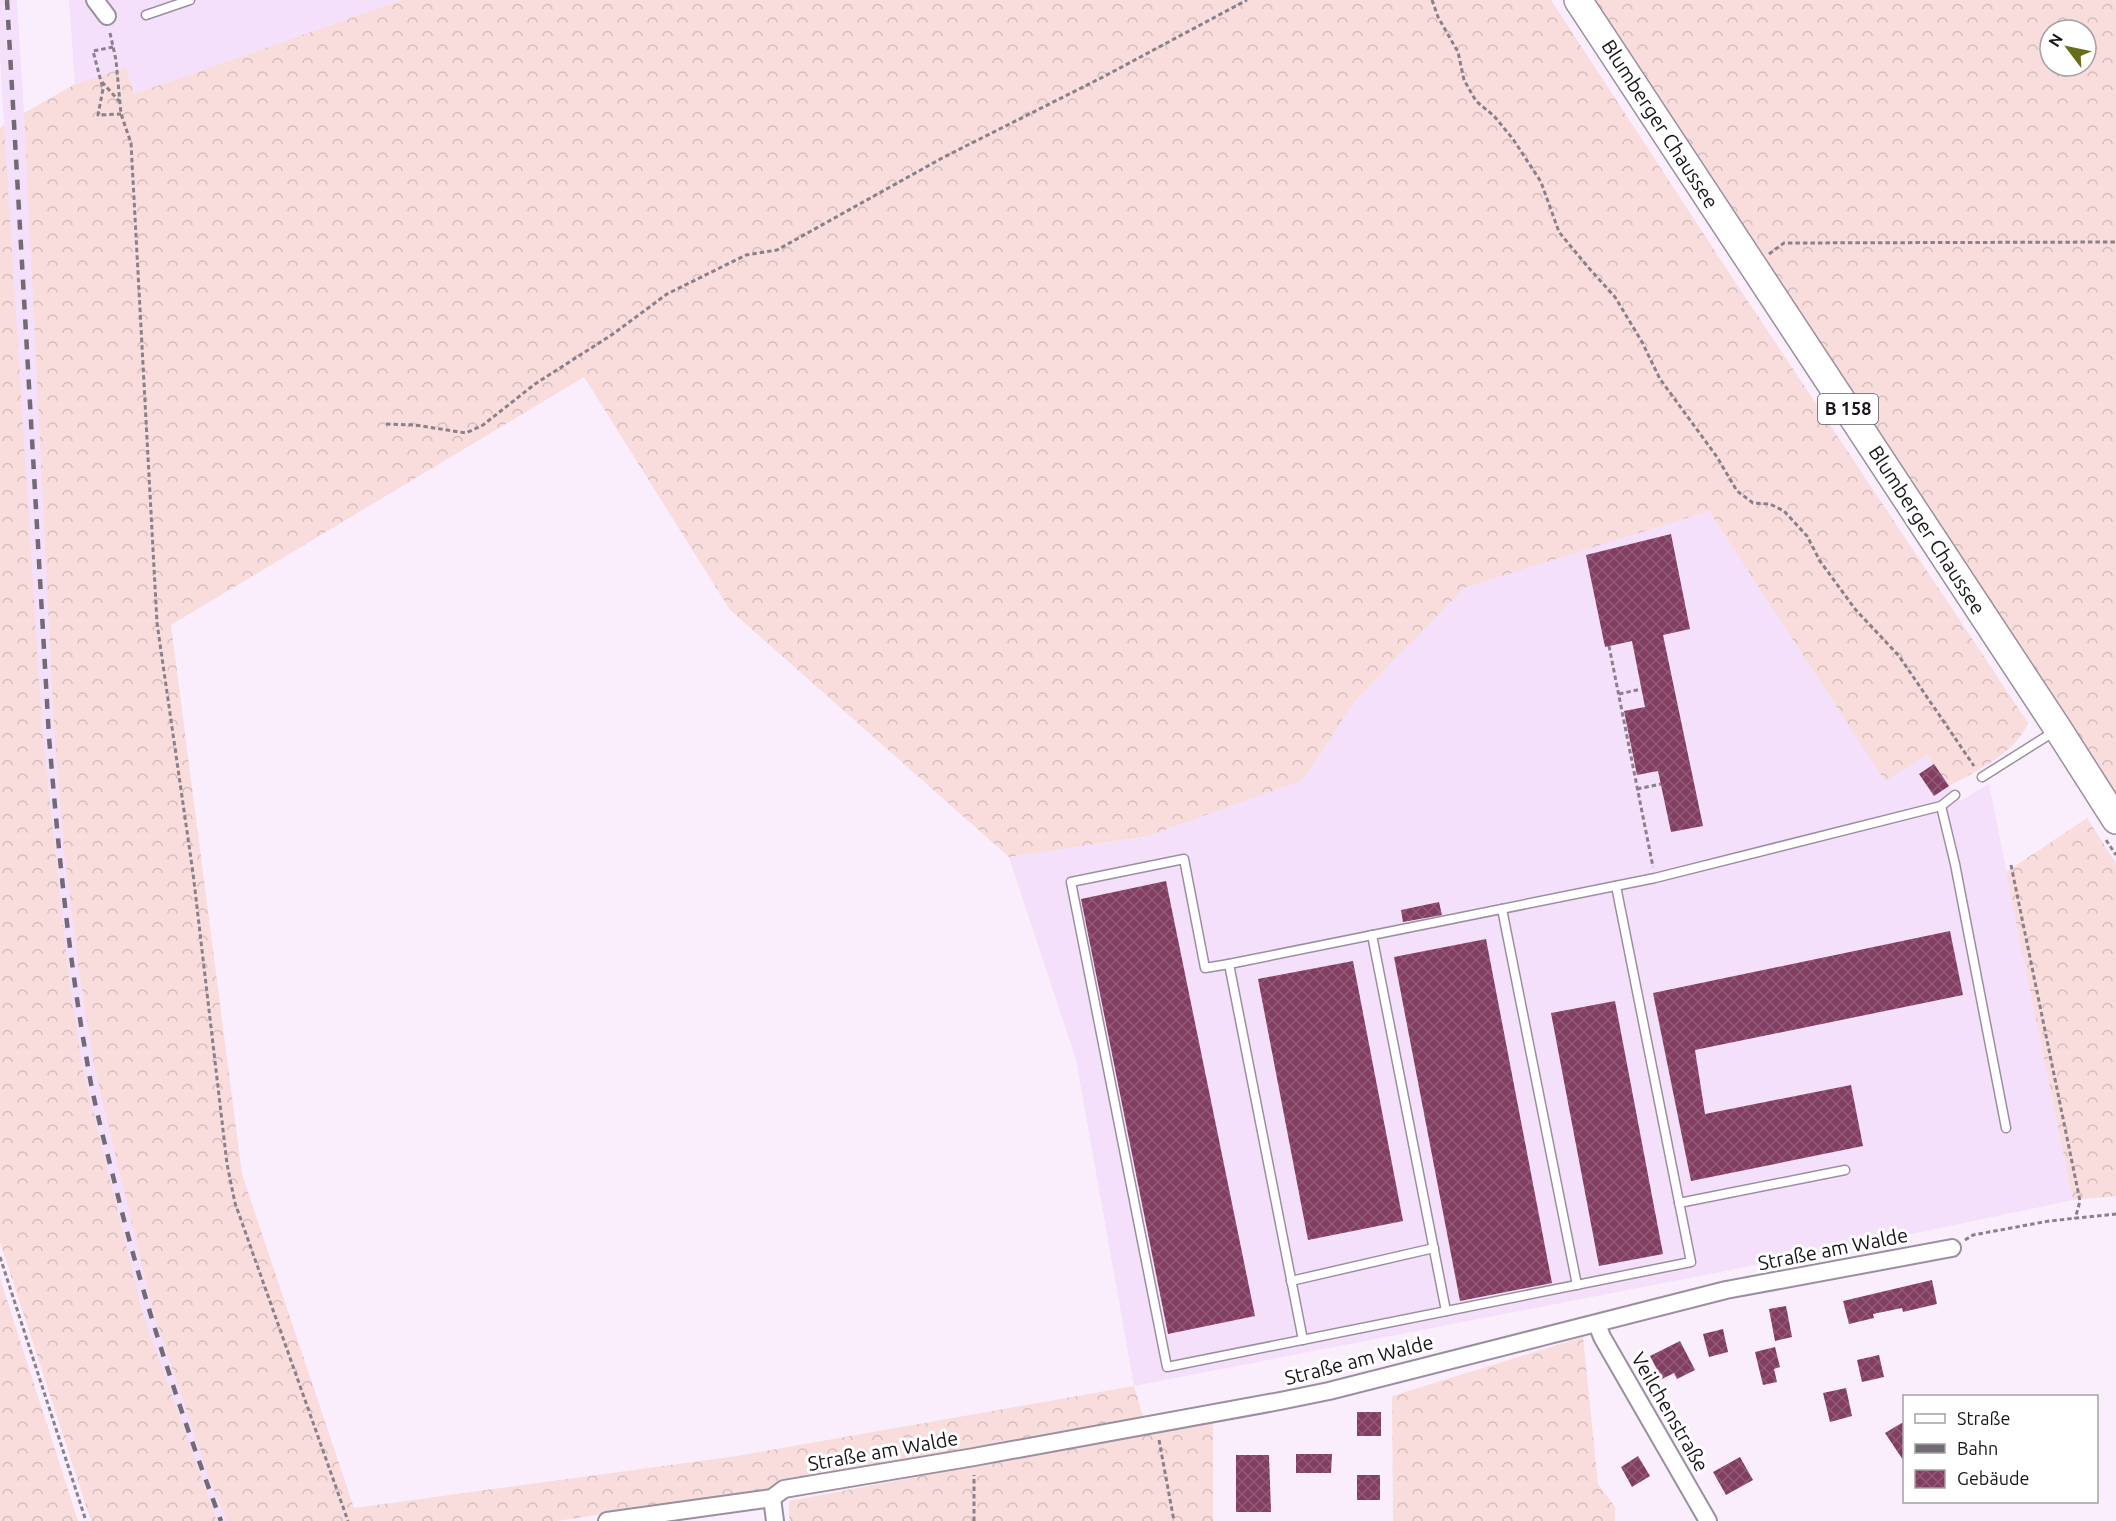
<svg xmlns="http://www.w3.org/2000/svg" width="2116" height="1521" font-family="Ubuntu,sans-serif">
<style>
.built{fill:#f4e0fa}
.forest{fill:url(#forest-crowns);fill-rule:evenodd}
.building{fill:url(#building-cross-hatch)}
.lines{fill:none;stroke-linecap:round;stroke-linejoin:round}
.service-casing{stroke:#9b8ea0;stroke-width:11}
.minor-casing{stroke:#9b8ea0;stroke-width:20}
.primary-casing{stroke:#9b8ea0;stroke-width:30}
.path{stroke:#89808b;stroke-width:3;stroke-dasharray:4.5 3;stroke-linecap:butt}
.service{stroke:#fff;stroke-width:8}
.minor{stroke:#fff;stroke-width:16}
.primary{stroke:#fff;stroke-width:27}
.rail{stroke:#726b74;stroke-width:4.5;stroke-dasharray:10 10;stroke-linecap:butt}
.labels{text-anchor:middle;stroke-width:6;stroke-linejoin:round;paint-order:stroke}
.shield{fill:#fff;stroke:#5f5b5f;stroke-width:1.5}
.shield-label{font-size:18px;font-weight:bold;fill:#1a151b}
.street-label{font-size:20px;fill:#1a151b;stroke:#fff}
</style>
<defs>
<pattern id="forest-crowns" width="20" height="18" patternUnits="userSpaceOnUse" patternTransform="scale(1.5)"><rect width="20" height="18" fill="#f8dddc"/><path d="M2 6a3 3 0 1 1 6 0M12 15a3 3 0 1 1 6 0" fill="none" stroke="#d4bdbc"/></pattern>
<pattern id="building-cross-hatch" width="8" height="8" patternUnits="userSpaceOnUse" patternTransform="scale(1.5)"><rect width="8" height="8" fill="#823d61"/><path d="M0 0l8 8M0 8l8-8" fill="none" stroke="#905c78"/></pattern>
</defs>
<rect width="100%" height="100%" fill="#faeefd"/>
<!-- built -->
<g class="built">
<polygon points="0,0 17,0 24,113 76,115 276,1521 174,1521 53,1097 0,131 4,125 0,56"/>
<polygon points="69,0 402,0 134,94 126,67 75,84"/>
<polygon points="1709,511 1885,780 1927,755 1960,801 1989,784 2073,1200 1864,1244 1134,1386 1076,1060 1009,857 1148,836 1303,780 1354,702 1464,588"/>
</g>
<!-- forest -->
<g class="forest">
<path d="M402 0H1551L1726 268 2028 723C2016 752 1976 772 1949 786L1927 755 1885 781 1709 511 1464 588 1354 702 1303 780 1148 836 1009 857 730 610 584 377 171 625 242 1174 354 1508 737 1456 1134 1386 1144 1420 783 1487 557 1521H227L208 1475 153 1311 94 1065 79 970 64 850 54 727 24 113 75 84 126 67 134 94Z"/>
<path d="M1591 0H2116V792L2024 650 1948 547ZM2050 30H2086V66H2050Z"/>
<polygon points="4,125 42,728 68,971 82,1066 143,1314 217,1521 91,1521 0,1242 0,128"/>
<polygon points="2087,818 2116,863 2116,1196 2073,1200 2006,872"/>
<polygon points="0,1278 78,1521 0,1521"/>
<polygon points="1583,1337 1598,1484 1615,1507 1615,1521 1393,1521 1392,1396"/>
<polygon points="1213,1421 1213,1521 789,1521 789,1501"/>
</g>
<!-- building -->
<g class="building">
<polygon points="1671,534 1690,629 1663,635 1703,826 1671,832 1658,771 1637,775 1624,711 1645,707 1632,641 1605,647 1586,555"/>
<polygon points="1934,764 1949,786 1934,796 1919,774"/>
<polygon points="1166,881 1255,1316 1168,1334 1081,899"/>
<polygon points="1439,902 1442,915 1403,922 1401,910"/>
<polygon points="1950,931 1963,995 1695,1050 1705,1114 1851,1085 1863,1146 1691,1181 1653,993"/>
<polygon points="1486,939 1552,1283 1460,1301 1394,957"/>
<polygon points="1353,961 1403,1221 1308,1240 1258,979"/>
<polygon points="1615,1001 1663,1254 1599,1266 1551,1013"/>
<polygon points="1932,1280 1937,1304 1903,1312 1902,1308 1873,1314 1874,1318 1849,1324 1843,1301"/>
<polygon points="1786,1306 1792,1337 1775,1341 1769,1309"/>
<polygon points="1723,1329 1728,1352 1709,1357 1703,1334"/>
<polygon points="1680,1341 1695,1370 1677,1379 1674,1373 1662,1379 1650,1356"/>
<polygon points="1775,1347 1780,1367 1774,1369 1777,1382 1763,1385 1755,1352"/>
<polygon points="1879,1355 1884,1377 1862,1382 1857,1360"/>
<polygon points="1846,1388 1852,1416 1830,1422 1823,1393"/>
<rect x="1357" y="1412" width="24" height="24"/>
<polygon points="1905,1421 1905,1463 1885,1433"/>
<polygon points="1296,1454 1332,1454 1331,1473 1296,1473"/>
<polygon points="1236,1455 1269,1455 1271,1512 1236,1512"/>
<polygon points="1638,1456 1650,1476 1632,1487 1621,1467"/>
<polygon points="1740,1457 1753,1480 1726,1495 1713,1472"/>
<rect x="1357" y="1475" width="23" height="25"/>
</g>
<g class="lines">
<defs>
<g id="service">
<polyline points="146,15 190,0"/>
<polyline points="1982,777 2055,731"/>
<polyline points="1941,806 1955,864 2006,1128"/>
<polyline points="1502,909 1577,1285"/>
<polyline points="1372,935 1446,1311"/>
<polyline points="1229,964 1205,968 1184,859 1071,882 1167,1367 1691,1262 1616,886"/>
<polyline points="1679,1203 1845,1170"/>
<polyline points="1291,1281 1434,1248"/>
<polyline points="1303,1340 1229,964 1655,878 1941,806 1955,795"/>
</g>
<g id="minor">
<polyline points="95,0 107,16"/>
<polyline points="1597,1324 1602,1337 1708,1521"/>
<polyline points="772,1498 775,1521"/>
<polyline points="607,1521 772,1498 784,1489 974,1457 1280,1401 1329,1391 1726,1290 1952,1248"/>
</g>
<polyline id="primary" points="1578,0 2058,729 2116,820"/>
</defs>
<!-- service casing -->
<use href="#service" class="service-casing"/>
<!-- minor casing -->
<use href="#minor" class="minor-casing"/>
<!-- primary casing -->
<use href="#primary" class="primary-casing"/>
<!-- path -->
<g class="path">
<polyline points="1432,0 1438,17 1458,52 1464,80 1476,101 1494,116 1513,139 1541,182 1559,232 1587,266 1615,297 1642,342 1660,379 1717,457 1737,491 1753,503 1770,504 1784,511 1807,536 1820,561 1855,609 1899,656 1974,766"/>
<polyline points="110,33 116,60 121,114 131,143 157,623 193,873 227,1164 235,1203 348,1521"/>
<polyline points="113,47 93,51 103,89 98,115 121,114"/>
<polyline points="102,82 120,102"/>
<polyline points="1769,254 1784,243 2116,242"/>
<polyline points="386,424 415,425 466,433 483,425 535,384 613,334 667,294 746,255 777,250 944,157 1103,77 1247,0"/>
<polyline points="1609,646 1653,867"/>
<polyline points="1619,694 1641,689"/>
<polyline points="1637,789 1661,784"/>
<polyline points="2106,840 2116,855"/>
<polyline points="2011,865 2080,1201 2075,1219"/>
<polyline points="1965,1240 1973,1235 2049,1221 2116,1214"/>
<polyline points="0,1257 86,1521"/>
<polyline points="1159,1440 1174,1521"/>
<polyline points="974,1521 974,1475"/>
</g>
<!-- service -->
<use href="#service" class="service"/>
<!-- minor -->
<use href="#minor" class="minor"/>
<!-- primary -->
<use href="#primary" class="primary"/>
<!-- rail -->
<path class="rail" d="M7 0 49 737C58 845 68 953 87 1061 93 1100 104 1140 114 1180 142 1296 179 1409 221 1521"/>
</g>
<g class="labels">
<!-- shield labels -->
<rect class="shield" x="1818" y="394" width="60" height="30" rx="4.5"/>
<g class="shield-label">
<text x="1848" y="415">B 158</text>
</g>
<!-- street labels -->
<g class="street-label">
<text transform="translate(1660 124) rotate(57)" y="7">Blumberger Chaussee</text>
<text transform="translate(1927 530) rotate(57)" y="7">Blumberger Chaussee</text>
<text transform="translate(1833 1249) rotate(-11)" y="7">Straße am Walde</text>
<text transform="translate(1359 1360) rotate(-14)" y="7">Straße am Walde</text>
<text transform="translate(1670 1412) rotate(60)" y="7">Veilchenstraße</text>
<text transform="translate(883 1451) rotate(-10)" y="7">Straße am Walde</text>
</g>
</g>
<!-- legend -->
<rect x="1903" y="1395" width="195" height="108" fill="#ffffff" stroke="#a3a1a4" stroke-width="1.5"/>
<rect x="1915" y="1414" width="30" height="9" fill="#ffffff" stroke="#a3a1a4" stroke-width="1.5"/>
<text x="1957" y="1425" font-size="18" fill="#1a151b">Straße</text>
<rect x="1915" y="1444" width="30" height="9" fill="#726b74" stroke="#a3a1a4" stroke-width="1.5"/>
<text x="1957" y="1455" font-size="18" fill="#1a151b">Bahn</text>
<rect x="1915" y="1470" width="30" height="18" fill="url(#building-cross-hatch)" stroke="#a3a1a4" stroke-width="1.5"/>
<text x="1957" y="1485" font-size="18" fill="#1a151b">Gebäude</text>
<!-- north arrow -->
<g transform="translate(2068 48) rotate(302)"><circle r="28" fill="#ffffff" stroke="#a3a1a4" stroke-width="1.5"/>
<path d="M0-4.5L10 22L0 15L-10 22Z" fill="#666f17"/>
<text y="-9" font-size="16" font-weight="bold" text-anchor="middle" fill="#1a151b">N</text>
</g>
</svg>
